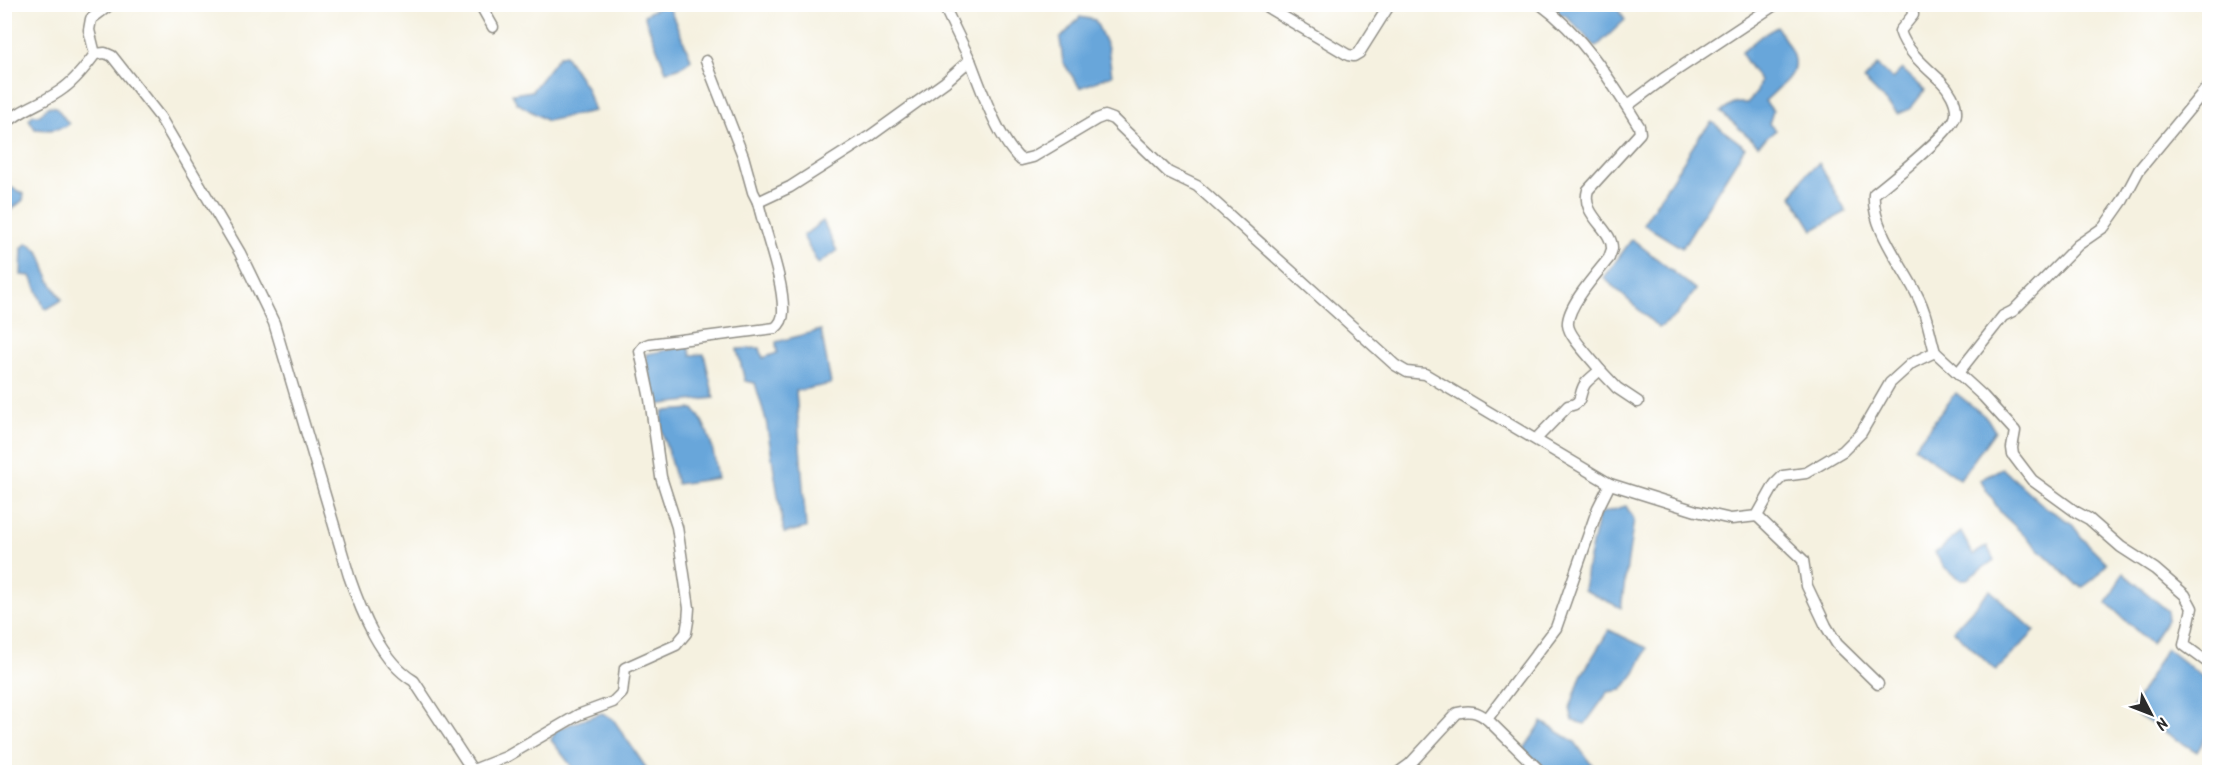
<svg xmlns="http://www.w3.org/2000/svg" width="2214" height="777" font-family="Kalam,sans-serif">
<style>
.water{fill:#68a6da;stroke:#4a6882;stroke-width:1.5}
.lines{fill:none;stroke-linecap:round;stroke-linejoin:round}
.minor-casing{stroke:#908e86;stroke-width:13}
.minor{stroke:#fff;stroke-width:10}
</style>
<rect width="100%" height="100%" fill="#fff"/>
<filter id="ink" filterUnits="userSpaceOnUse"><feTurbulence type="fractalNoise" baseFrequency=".0167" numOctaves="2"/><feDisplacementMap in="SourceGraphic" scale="12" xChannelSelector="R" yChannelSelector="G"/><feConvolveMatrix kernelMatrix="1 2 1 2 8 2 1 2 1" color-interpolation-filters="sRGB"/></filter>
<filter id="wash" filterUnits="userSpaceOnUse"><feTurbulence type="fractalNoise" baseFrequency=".008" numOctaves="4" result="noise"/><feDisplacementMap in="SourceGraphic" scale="24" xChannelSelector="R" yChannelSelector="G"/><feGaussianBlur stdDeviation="1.35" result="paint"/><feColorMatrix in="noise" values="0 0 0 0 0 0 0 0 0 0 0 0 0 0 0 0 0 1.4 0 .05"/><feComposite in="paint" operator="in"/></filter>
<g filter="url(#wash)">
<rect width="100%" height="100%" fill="#f5f1e0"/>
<!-- water -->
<g class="water">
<path d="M663 5H668L691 59C685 67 676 69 666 71L644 15Z"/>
<polygon points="1556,5 1615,5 1625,20 1596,47 1565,15 1556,15"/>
<polygon points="1080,17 1095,20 1108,48 1112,75 1080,88 1063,62 1060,39"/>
<path d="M1777 27C1804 68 1799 69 1765 101L1773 111 1769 124 1776 130 1758 145 1721 112 1735 103H1747L1757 92 1760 81 1741 53 1761 36Z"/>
<polygon points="565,55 586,87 594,111 547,121 517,103 512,94 532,91 559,56"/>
<polygon points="1877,65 1892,79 1902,69 1925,90 1910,109 1898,114 1864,80"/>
<path d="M49 106 56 107 69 124C59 131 47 130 35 129L29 119 33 115H40Z"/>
<polygon points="1712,122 1745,147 1682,248 1643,224 1701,134"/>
<polygon points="1819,163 1846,212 1813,230 1792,196 1805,175"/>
<polygon points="5,179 8,186 24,194 23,200 5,215"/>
<polygon points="823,221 837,251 818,264 803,236"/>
<polygon points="1632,239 1696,290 1676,316 1659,328 1604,278"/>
<path d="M27 243C44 251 43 264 49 279 53 286 58 293 62 300L47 309 44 308 31 276 21 275 22 248Z"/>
<polygon points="821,330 831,384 796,391 806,528 784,533 766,420 755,383 745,381 737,349 760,348 763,358 777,353 776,342"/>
<polygon points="688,346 691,355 704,354 714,398 655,405 646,360 646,354"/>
<polygon points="1956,393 1987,418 1995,431 1960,479 1914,447"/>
<path d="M694 409C710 429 714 453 718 478L677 484 661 428 663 411Z"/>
<polygon points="2002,468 2045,507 2071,523 2083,539 2107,563 2094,579 2083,587 2076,584 2001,513 1980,480"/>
<polygon points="1626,506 1634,519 1621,608 1584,590 1587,567 1599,514"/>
<polygon points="1961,532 1973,555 1987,546 1994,560 1967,579 1960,579 1944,567 1935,553"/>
<polygon points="2123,573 2168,611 2167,620 2151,644 2107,603"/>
<polygon points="1990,590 2035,631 1996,671 1953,630"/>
<polygon points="1609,630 1647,648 1635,673 1622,690 1608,692 1585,724 1573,721 1570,708 1581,676"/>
<polygon points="2166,648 2209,682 2209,732 2197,752 2131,711"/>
<polygon points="602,713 613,719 649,772 576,772 551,740 557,729"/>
<polygon points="1542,722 1575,742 1597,772 1550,772 1527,753 1524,749"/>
</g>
</g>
<g filter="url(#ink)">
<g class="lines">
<defs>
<g id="minor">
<polyline points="480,4 493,27"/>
<polyline points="1262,4 1348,55 1354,56 1359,53 1390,4"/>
<path d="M1912 4 1913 15 1900 31C1906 51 1926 67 1941 81 1949 89 1957 102 1956 114 1956 129 1889 182 1874 194 1871 229 1905 268 1919 299 1927 315 1930 335 1935 352"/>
<path d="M95 54 105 53 112 56 160 117 240 253 274 323 349 576C361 611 381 662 414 681L473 771"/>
<path d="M970 60C981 89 999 141 1021 160L1033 157 1097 119 1105 116 1113 119 1168 172 1197 186 1395 365 1407 372 1425 374 1610 484 1696 511 1731 519 1757 516 1775 484 1783 476 1806 473 1843 451 1861 433 1890 383 1912 363 1935 352 1983 396 2015 431 2012 448 2013 455 2032 480 2076 512 2089 519 2121 547 2155 569 2185 595 2192 608 2184 645 2210 664"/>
<polyline points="706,61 743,156 753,192 758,202 790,187 870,136 945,82 970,60 943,4"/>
<polyline points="1627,106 1663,79 1776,4"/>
<path d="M4 125C21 108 45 103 64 88 75 80 87 65 95 54L89 30 91 19 111 4"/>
<polyline points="1600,370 1617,388 1638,402"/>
<polyline points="1958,373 2003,316 2013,311 2078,245 2104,227 2123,200 2139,170 2210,84"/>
<path d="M1536 439 1568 406C1584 404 1578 394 1585 384 1589 379 1596 374 1600 370 1592 359 1569 337 1568 325 1566 307 1598 272 1609 258 1609 257 1612 250 1612 249 1613 229 1580 215 1588 190L1640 133 1639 126C1611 81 1584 36 1540 4"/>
<polyline points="1757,516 1803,560 1807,586 1826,626 1837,644 1878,684"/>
<path d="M468 772 506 757 578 715 613 702 622 693 625 668 676 645 686 633 688 621 689 608 677 527 661 477 650 399 640 351 644 346 649 344 775 328C780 324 783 319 783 312 784 280 765 234 758 202"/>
<path d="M1399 772 1410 764 1457 713C1469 710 1477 711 1487 719"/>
<polyline points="1541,772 1487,719 1556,628 1598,508 1610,484"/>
</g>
</defs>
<!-- minor casing -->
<use href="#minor" class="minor-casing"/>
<!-- minor -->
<use href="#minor" class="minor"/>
</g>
</g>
<!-- margin -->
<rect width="2214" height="777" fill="none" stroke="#fff" stroke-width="24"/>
<!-- north arrow -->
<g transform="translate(2151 714) rotate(132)" stroke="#ffffff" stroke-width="4.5" paint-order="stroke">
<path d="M0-4.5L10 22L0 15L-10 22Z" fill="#2b2b2b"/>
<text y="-9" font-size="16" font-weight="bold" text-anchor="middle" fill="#2b2b2b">N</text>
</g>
</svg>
